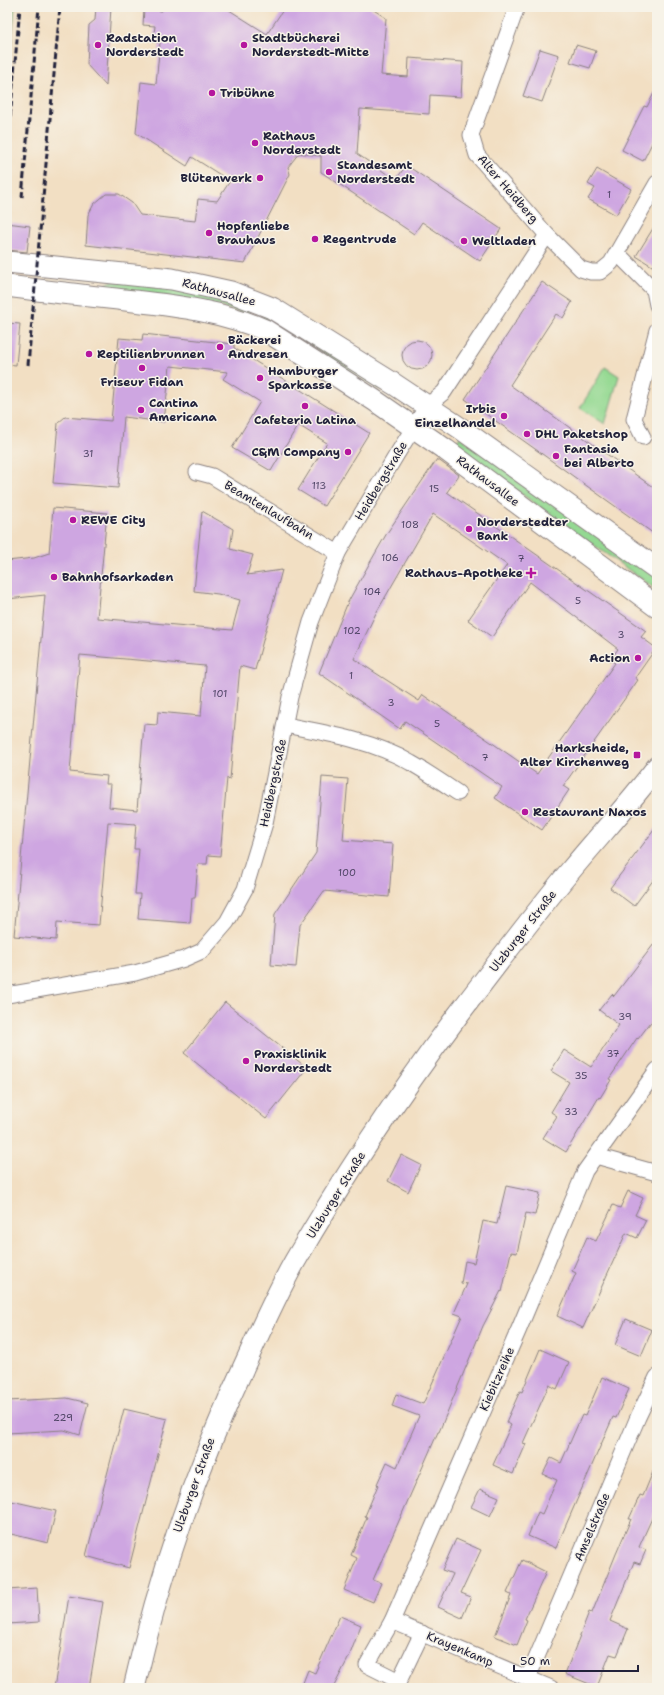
<svg xmlns="http://www.w3.org/2000/svg" width="664" height="1695" font-family="'Shantell Sans',sans-serif">
<style>
.green{fill:#94d992;stroke:#5b7e66}
.building{fill:#cea6e1;fill-rule:evenodd}
.lines{fill:none;stroke-linecap:round;stroke-linejoin:round}
.street-casing{stroke:#8a807f;stroke-width:17}
.secondary-casing{stroke:#8a807f;stroke-width:23}
.street{stroke:#fff;stroke-width:15}
.secondary{stroke:#fff;stroke-width:21}
.rail{stroke:#22223b;stroke-width:3;stroke-dasharray:6 3;stroke-linecap:butt}
.poi-dot{fill:#b5179e;stroke:#f7f3e8;stroke-width:1.5}
.labels{text-anchor:middle;stroke-width:3;stroke-linejoin:round;paint-order:stroke}
.number-label{font-size:10px;fill:#4d4364}
.poi-label{font-size:12px;font-weight:bold;fill:#22223b;stroke:#f7f3e8;text-anchor:start}
.street-label{font-size:12px;fill:#22223b;stroke:#f7f3e8}
</style>
<rect width="100%" height="100%" fill="#f7f3e8"/>
<filter id="ink" filterUnits="userSpaceOnUse"><feTurbulence type="fractalNoise" baseFrequency=".025" numOctaves="2"/><feDisplacementMap in="SourceGraphic" scale="8" xChannelSelector="R" yChannelSelector="G"/><feConvolveMatrix kernelMatrix="1 2 1 2 8 2 1 2 1" color-interpolation-filters="sRGB"/></filter>
<filter id="wash" filterUnits="userSpaceOnUse"><feTurbulence type="fractalNoise" baseFrequency=".012" numOctaves="4" result="noise"/><feDisplacementMap in="SourceGraphic" scale="16" xChannelSelector="R" yChannelSelector="G"/><feGaussianBlur stdDeviation="0.9" result="paint"/><feColorMatrix in="noise" values="0 0 0 0 0 0 0 0 0 0 0 0 0 0 0 0 0 1.4 0 .05"/><feComposite in="paint" operator="in"/></filter>
<g filter="url(#wash)">
<rect width="100%" height="100%" fill="#f2dfc3"/>
<!-- green -->
<g class="green">
<polygon points="7,7 15,7 7,91"/>
<polygon points="132,281 253,304 249,315 215,305 109,287 107,284 110,282"/>
<polygon points="266,309 383,382 379,390 309,344 261,318"/>
<polygon points="605,367 619,376 605,424 580,408"/>
<polygon points="460,437 657,574 657,590 454,446"/>
</g>
<g id="blocks">
<!-- building -->
<g class="building">
<polygon points="96,7 111,7 106,86 87,65 89,25 95,20"/>
<polygon points="163,7 226,8 267,34 285,7 369,7 386,18 381,75 408,77 409,58 463,62 461,97 430,95 429,114 360,109 357,154 396,180 406,165 501,229 480,261 422,222 414,234 321,172 321,156 299,153 288,167 290,174 245,263 86,245 88,215 94,204 106,194 119,194 132,203 140,215 195,221 198,199 217,201 230,181 192,157 187,166 136,133 141,82 156,84 160,42 153,42 155,26 143,25 144,9 162,11"/>
<polygon points="576,45 596,51 590,68 570,62"/>
<polygon points="540,49 559,55 542,102 523,96"/>
<polygon points="657,87 657,133 643,161 622,150 644,106 647,107"/>
<polygon points="597,169 631,189 616,215 588,199 595,188 588,184"/>
<polygon points="657,222 657,269 636,256"/>
<polygon points="7,223 30,226 27,252 7,250"/>
<polygon points="542,282 572,302 563,318 556,314 510,385 657,490 657,536 465,399"/>
<polygon points="7,323 20,324 16,365 7,364"/>
<polygon points="143,334 234,344 234,348 369,433 324,506 298,490 327,443 298,425 271,471 232,448 260,402 223,379 228,372 170,366 164,422 124,417 118,488 53,483 58,423 65,417 111,421 119,338 142,340"/>
<circle cx="417" cy="355" r="15"/>
<path d="M437 459 459 475 447 492 646 631 641 637 656 648 635 678 638 680 563 786 569 790 542 830 495 798 502 787 405 721 400 729 319 673 348 602 368 566 387 533ZM433 514 507 565 468 620 492 637 530 582 618 649 610 660 615 663 537 774 423 695 419 701 354 659 375 615Z"/>
<path d="M53 508 107 513 97 618 232 630 240 600 218 594 194 591 202 511 233 529 230 549 253 555 247 575 282 570 255 670 240 666 230 779 227 778 220 856 208 855 207 864H198L195 898H192L190 923 138 919 140 894H135L139 849H134L136 824 108 822 99 925 57 922 56 940 14 936 45 595 7 599V561L34 558 49 553ZM80 655 205 666 201 716 158 712 157 725 144 724 137 810 109 807 111 784H106L107 776 70 772Z"/>
<polygon points="322,777 348,779 343,840 393,844 389,897 324,891 300,925 296,967 271,965 275,914 316,853"/>
<polygon points="657,826 657,875 634,906 610,888"/>
<polygon points="657,940 657,1014 638,1039 637,1038 609,1079 611,1080 600,1098 599,1097 566,1152 543,1138 557,1116 551,1112 569,1082 551,1071 564,1050 591,1067 619,1025 599,1010 612,994 614,996"/>
<polygon points="225,1002 307,1068 266,1119 184,1053"/>
<polygon points="401,1155 421,1165 408,1192 388,1181"/>
<polygon points="506,1186 540,1193 535,1215 526,1213 517,1253 511,1252 502,1292 501,1291 483,1326 439,1432 438,1432 373,1580 381,1583 373,1602 344,1590 357,1558 351,1555 367,1517 365,1516 378,1485 377,1484 387,1462 397,1467 419,1416 392,1406 396,1394 423,1404 462,1316 454,1313 467,1284 461,1283 465,1261 474,1263 483,1221 497,1224"/>
<polygon points="628,1191 643,1198 635,1215 646,1220 637,1238 626,1233 583,1328 557,1316 576,1273 572,1271 587,1237 596,1241 613,1205 620,1208"/>
<polygon points="626,1319 652,1330 641,1356 615,1345"/>
<polygon points="540,1349 569,1362 557,1389 549,1385 523,1443 526,1444 513,1474 493,1465 511,1425 506,1422 520,1391 522,1392"/>
<polygon points="602,1377 629,1389 616,1418 613,1417 556,1548 528,1536 538,1512 542,1514 557,1480 543,1474 551,1458 561,1463 582,1415 585,1416"/>
<polygon points="67,1398 88,1403 80,1435 64,1430 7,1433 7,1401"/>
<polygon points="124,1409 167,1419 129,1568 86,1556"/>
<polygon points="657,1462 657,1507 639,1547 646,1550 640,1564 634,1562 610,1621 628,1629 617,1656 610,1654 597,1687 565,1674 589,1612 592,1613 616,1554 631,1519 629,1519 640,1495 643,1496"/>
<polygon points="480,1489 499,1497 490,1516 471,1507"/>
<polygon points="7,1500 56,1511 48,1543 7,1533"/>
<polygon points="456,1539 481,1550 461,1593 471,1597 462,1618 438,1607 453,1574 442,1570"/>
<polygon points="522,1560 546,1572 525,1619 527,1620 517,1645 495,1636 511,1595 507,1593"/>
<polygon points="37,1588 39,1622 7,1624 7,1590"/>
<polygon points="69,1596 103,1602 89,1688 54,1688"/>
<polygon points="340,1616 361,1625 349,1657 333,1688 301,1688 308,1670 315,1673"/>
</g>
</g>
</g>
<g filter="url(#ink)">
<use href="#blocks" fill-opacity="0" stroke="#8a807f" stroke-width="1"/>
<g class="lines">
<defs>
<g id="street">
<polyline points="517,7 471,135 477,155 547,235 581,269 591,272 600,272 611,263 657,183"/>
<polyline points="617,253 654,290 657,305"/>
<polyline points="643,437 634,419 657,330"/>
<polyline points="197,472 212,476 338,553"/>
<path d="M285 725C327 733 374 741 411 763 427 772 443 783 458 793"/>
<polyline points="7,995 135,973 184,959 202,951 227,922 245,889 265,823 290,697 311,622 338,553 397,454 427,406 444,392 547,235"/>
<polyline points="596,1156 657,1173"/>
<polyline points="392,1621 551,1688"/>
<polyline points="422,1633 399,1681 367,1665 392,1621 519,1329 585,1171 657,1070"/>
<polyline points="528,1678 638,1417 657,1377"/>
</g>
<g id="secondary">
<polyline points="7,262 172,279 231,292 272,308 394,384 460,428 657,569"/>
<path d="M7 286C49 292 92 296 134 301 179 306 224 312 265 330L374 400 446 450 657 607"/>
<path d="M134 1688C160 1572 199 1461 250 1353 264 1322 278 1291 295 1261 344 1176 399 1094 458 1015 495 966 532 917 571 870 599 836 630 803 657 767"/>
</g>
</defs>
<!-- street casing -->
<use href="#street" class="street-casing"/>
<!-- secondary casing -->
<use href="#secondary" class="secondary-casing"/>
<!-- street -->
<use href="#street" class="street"/>
<!-- secondary -->
<use href="#secondary" class="secondary"/>
<!-- rail -->
<g class="rail">
<polyline points="7,152 20,7"/>
<polyline points="22,197 39,7"/>
<polyline points="28,365 60,7"/>
</g>
</g>
</g>
<!-- markers -->
<g class="poi-dot">
<circle cx="98" cy="45" r="4"/>
<circle cx="244" cy="45" r="4"/>
<circle cx="212" cy="93" r="4"/>
<circle cx="255" cy="143" r="4"/>
<circle cx="329" cy="172" r="4"/>
<circle cx="260" cy="178" r="4"/>
<circle cx="209" cy="233" r="4"/>
<circle cx="315" cy="239" r="4"/>
<circle cx="464" cy="241" r="4"/>
<circle cx="220" cy="347" r="4"/>
<circle cx="89" cy="354" r="4"/>
<circle cx="142" cy="368" r="4"/>
<circle cx="260" cy="378" r="4"/>
<circle cx="305" cy="406" r="4"/>
<circle cx="141" cy="410" r="4"/>
<circle cx="504" cy="416" r="4"/>
<circle cx="527" cy="434" r="4"/>
<circle cx="348" cy="452" r="4"/>
<circle cx="556" cy="456" r="4"/>
<circle cx="73" cy="520" r="4"/>
<circle cx="469" cy="529" r="4"/>
<path d="M529 567h4v4h4v4h-4v4h-4v-4h-4v-4h4z"/>
<circle cx="54" cy="577" r="4"/>
<circle cx="638" cy="658" r="4"/>
<rect x="633" y="751" width="8" height="8" rx="2"/>
<circle cx="525" cy="812" r="4"/>
<circle cx="246" cy="1061" r="4"/>
</g>
<g class="labels">
<!-- number labels -->
<g class="number-label">
<text x="609" y="198">1</text>
<text x="88" y="457">31</text>
<text x="319" y="489">113</text>
<text x="434" y="492">15</text>
<text x="410" y="528">108</text>
<text x="390" y="561">106</text>
<text x="521" y="562">7</text>
<text x="372" y="595">104</text>
<text x="578" y="604">5</text>
<text x="352" y="634">102</text>
<text x="621" y="638">3</text>
<text x="351" y="679">1</text>
<text x="220" y="697">101</text>
<text x="391" y="706">3</text>
<text x="437" y="727">5</text>
<text x="485" y="761">7</text>
<text x="347" y="876">100</text>
<text x="625" y="1020">39</text>
<text x="613" y="1057">37</text>
<text x="581" y="1079">35</text>
<text x="571" y="1115">33</text>
<text x="63" y="1421">229</text>
</g>
<!-- poi labels -->
<g class="poi-label">
<text x="106" y="42">Radstation<tspan x="106" dy="14">Norderstedt</tspan></text>
<text x="252" y="42">Stadtbücherei<tspan x="252" dy="14">Norderstedt-Mitte</tspan></text>
<text x="220" y="97">Tribühne</text>
<text x="263" y="140">Rathaus<tspan x="263" dy="14">Norderstedt</tspan></text>
<text x="337" y="169">Standesamt<tspan x="337" dy="14">Norderstedt</tspan></text>
<text x="252" y="182" text-anchor="end">Blütenwerk</text>
<text x="217" y="230">Hopfenliebe<tspan x="217" dy="14">Brauhaus</tspan></text>
<text x="323" y="243">Regentrude</text>
<text x="472" y="245">Weltladen</text>
<text x="228" y="344">Bäckerei<tspan x="228" dy="14">Andresen</tspan></text>
<text x="97" y="358">Reptilienbrunnen</text>
<text x="268" y="375">Hamburger<tspan x="268" dy="14">Sparkasse</tspan></text>
<text x="142" y="386" text-anchor="middle">Friseur Fidan</text>
<text x="149" y="407">Cantina<tspan x="149" dy="14">Americana</tspan></text>
<text x="496" y="413" text-anchor="end">Irbis<tspan x="496" dy="14">Einzelhandel</tspan></text>
<text x="305" y="424" text-anchor="middle">Cafeteria Latina</text>
<text x="535" y="438">DHL Paketshop</text>
<text x="564" y="453">Fantasia<tspan x="564" dy="14">bei Alberto</tspan></text>
<text x="340" y="456" text-anchor="end">C&amp;M Company</text>
<text x="81" y="524">REWE City</text>
<text x="477" y="526">Norderstedter<tspan x="477" dy="14">Bank</tspan></text>
<text x="523" y="577" text-anchor="end">Rathaus-Apotheke</text>
<text x="62" y="581">Bahnhofsarkaden</text>
<text x="630" y="662" text-anchor="end">Action</text>
<text x="629" y="752" text-anchor="end">Harksheide,<tspan x="629" dy="14">Alter Kirchenweg</tspan></text>
<text x="533" y="816">Restaurant Naxos</text>
<text x="254" y="1058">Praxisklinik<tspan x="254" dy="14">Norderstedt</tspan></text>
</g>
<!-- street labels -->
<g class="street-label">
<text transform="translate(508 189) rotate(49)" y="4">Alter Heidberg</text>
<text transform="translate(219 292) rotate(15)" y="4">Rathausallee</text>
<text transform="translate(381 481) rotate(-59)" y="4">Heidbergstraße</text>
<text transform="translate(488 481) rotate(37)" y="4">Rathausallee</text>
<text transform="translate(269 510) rotate(31)" y="4">Beamtenlaufbahn</text>
<text transform="translate(273 783) rotate(-78)" y="4">Heidbergstraße</text>
<text transform="translate(523 931) rotate(-52)" y="4">Ulzburger Straße</text>
<text transform="translate(336 1195) rotate(-58)" y="4">Ulzburger Straße</text>
<text transform="translate(497 1379) rotate(-66)" y="4">Kiebitzreihe</text>
<text transform="translate(194 1485) rotate(-70)" y="4">Ulzburger Straße</text>
<text transform="translate(592 1527) rotate(-67)" y="4">Amselstraße</text>
<text transform="translate(460 1649) rotate(23)" y="4">Krayenkamp</text>
</g>
</g>
<!-- margin -->
<rect width="664" height="1695" fill="none" stroke="#f7f3e8" stroke-width="24"/>
<!-- scale -->
<path d="M514 1665v6h124v-6" fill="none" stroke="#22223b" stroke-width="2"/>
<text x="520" y="1665" font-size="12" fill="#22223b" stroke="#f7f3e8" stroke-width="3" paint-order="stroke">50 m</text>
</svg>
